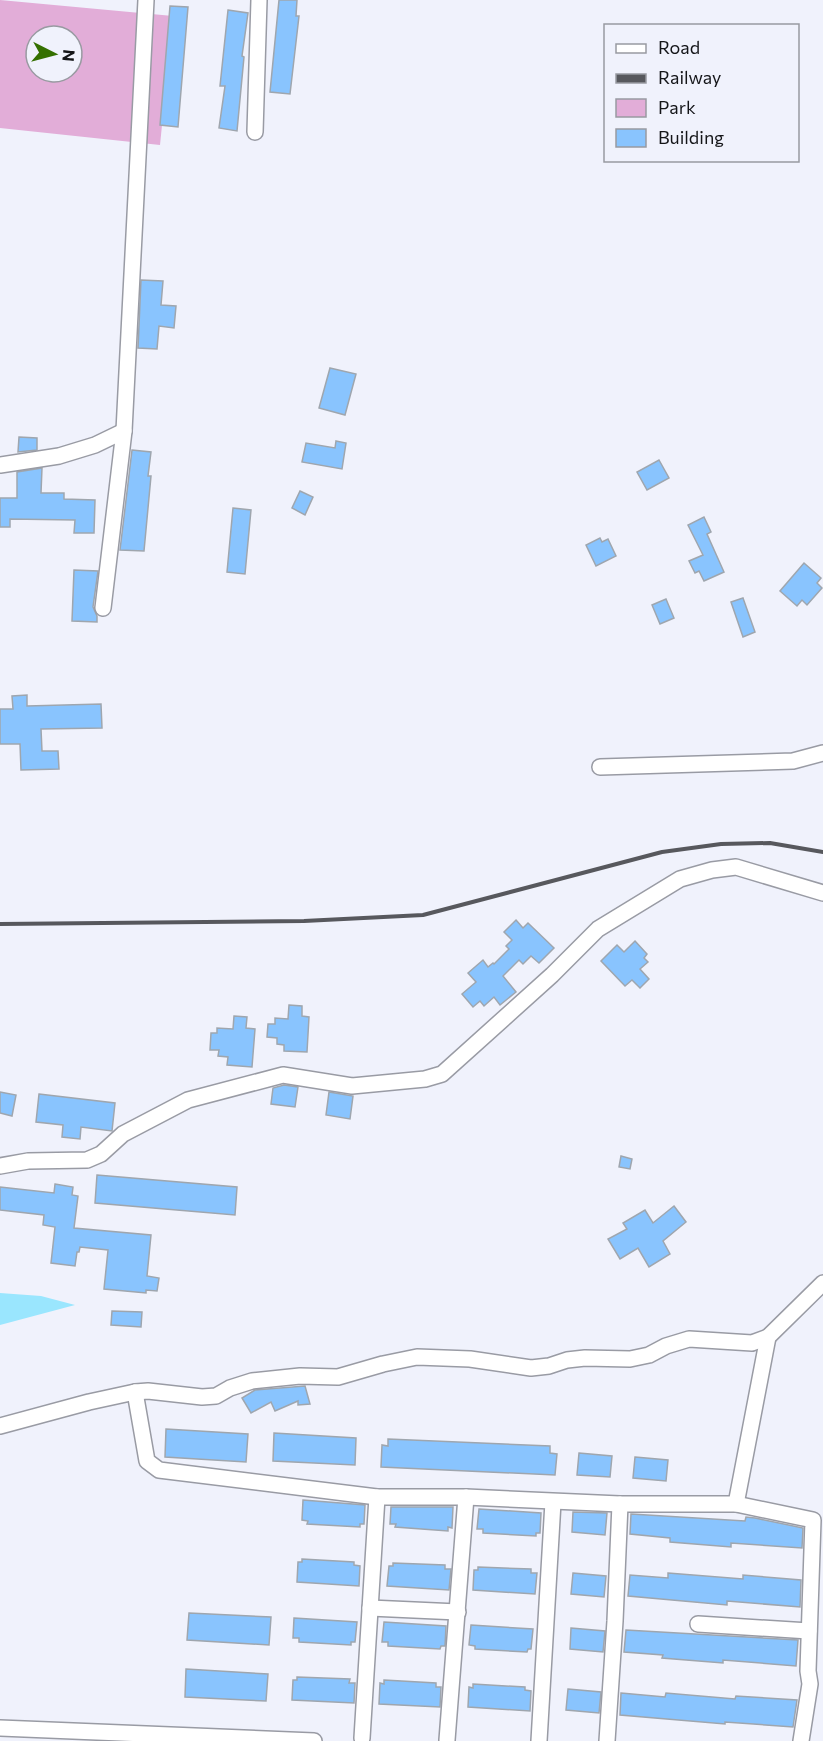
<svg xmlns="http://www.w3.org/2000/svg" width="823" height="1741" font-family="Commissioner,sans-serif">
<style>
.green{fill:#e2add8;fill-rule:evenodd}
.water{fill:#9ae6fe}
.building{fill:#89c4fe;stroke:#9fa6ae;stroke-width:1.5}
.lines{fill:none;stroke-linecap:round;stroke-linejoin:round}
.minor-casing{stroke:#999ba4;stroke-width:18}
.minor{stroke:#fff;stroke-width:15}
.rail{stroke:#57585d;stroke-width:4}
</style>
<rect width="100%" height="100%" fill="#f0f2fc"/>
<!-- green -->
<path class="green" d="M0 0 173 16 160 145 0 128ZM36 36H72V72H36Z"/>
<!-- water -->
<polygon class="water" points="0,1293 41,1296 75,1305 0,1325"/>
<!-- building -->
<g class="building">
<polygon points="279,0 297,0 296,16 299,16 290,94 270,92"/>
<polygon points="170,6 188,7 178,127 160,125"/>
<polygon points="228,10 248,13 242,56 244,57 237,131 219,128 225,86 220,86"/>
<polygon points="141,280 163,281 161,305 176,306 174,328 159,326 157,349 138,348"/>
<polygon points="330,368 356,374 345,415 319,408"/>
<polygon points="19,437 37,438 37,450 18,452"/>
<polygon points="336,441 346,443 342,469 302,462 306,443 335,448"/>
<polygon points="132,450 151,452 148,476 151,476 144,551 120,550"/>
<polygon points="659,460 669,478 647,490 637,472"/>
<polygon points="42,468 41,493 64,493 64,499 95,500 94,533 74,533 75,520 10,519 10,527 0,527 0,498 17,498 17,472"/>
<polygon points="300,491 313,497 305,515 292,508"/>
<polygon points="233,508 251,510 245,574 227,572"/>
<polygon points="704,517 711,532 707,534 724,572 704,581 699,571 695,573 689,561 703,555 688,525"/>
<polygon points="600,538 602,542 608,539 616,556 596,566 586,545"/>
<polygon points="804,563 821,578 817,583 822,588 807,605 802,600 797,606 780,591"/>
<polygon points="74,570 98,571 93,607 97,616 97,622 72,621"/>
<polygon points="743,598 755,632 743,637 731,602"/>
<polygon points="666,599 674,618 660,624 652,605"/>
<polygon points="27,695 27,706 101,704 102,728 41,729 42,751 58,751 59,769 21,770 20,744 0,744 0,709 13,709 12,696"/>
<polygon points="516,920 523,928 528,923 554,948 539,963 531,956 523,964 519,960 503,976 516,992 500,1005 494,997 484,1006 480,1001 473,1007 462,994 476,982 468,973 483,960 488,967 493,963 494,964 509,949 506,946 512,940 504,932"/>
<polygon points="635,941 647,954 644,958 648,962 640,969 649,979 640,988 632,980 625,986 601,961 617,945 624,952"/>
<polygon points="289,1005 302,1006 302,1016 309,1017 307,1052 284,1051 284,1045 277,1044 277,1038 267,1037 268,1024 275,1024 275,1018 288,1019"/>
<polygon points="234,1016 247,1017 246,1028 255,1029 252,1067 227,1065 228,1057 218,1056 219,1050 210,1050 211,1033 217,1033 217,1028 233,1029"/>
<polygon points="284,1085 298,1087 295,1107 271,1104 273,1088"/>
<polygon points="0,1092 16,1095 12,1116 0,1113"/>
<polygon points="329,1092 353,1096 350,1119 326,1115"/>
<polygon points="39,1094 115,1103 112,1131 81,1127 80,1139 62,1137 63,1125 36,1122"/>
<polygon points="621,1156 632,1159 630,1169 619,1167"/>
<polygon points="97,1175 237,1187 235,1215 95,1203"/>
<polygon points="55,1184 73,1187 72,1195 78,1196 74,1228 151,1235 147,1276 159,1278 157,1291 146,1290 146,1293 104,1289 108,1250 80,1247 79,1252 77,1252 75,1266 51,1263 55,1227 43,1225 44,1215 0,1210 0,1187 54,1193"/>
<polygon points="674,1206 686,1222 663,1241 670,1254 649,1267 638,1248 620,1259 608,1239 627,1229 623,1223 645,1210 653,1223"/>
<polygon points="112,1311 142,1312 141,1327 111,1325"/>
<polygon points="305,1386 310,1404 298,1405 298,1401 275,1411 271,1402 251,1413 242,1398 255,1390"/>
<polygon points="166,1429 248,1434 246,1462 165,1457"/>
<polygon points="274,1433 356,1438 355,1465 273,1461"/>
<polygon points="388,1439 550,1446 550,1453 557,1454 555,1475 381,1467 382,1445 388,1446"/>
<polygon points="579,1453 612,1456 610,1477 577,1475"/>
<polygon points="635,1457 668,1460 666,1481 633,1478"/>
<polygon points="303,1500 365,1505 364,1524 360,1524 360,1527 307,1524 308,1521 302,1520"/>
<polygon points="391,1507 453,1507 452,1528 448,1527 448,1531 395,1527 396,1524 390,1524"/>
<polygon points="479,1509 541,1513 540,1533 536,1533 536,1536 483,1533 483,1529 477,1529"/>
<polygon points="573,1512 607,1513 605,1535 572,1532"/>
<polygon points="631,1514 745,1521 746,1517 755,1518 803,1528 802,1548 731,1543 731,1547 670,1542 670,1538 630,1534"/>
<polygon points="302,1559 354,1562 354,1565 360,1566 359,1586 297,1582 298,1562 302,1562"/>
<polygon points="393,1563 445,1565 445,1569 451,1569 449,1590 387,1586 389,1566 393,1566"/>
<polygon points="478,1567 531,1569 531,1573 537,1573 535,1594 473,1590 474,1570 478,1570"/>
<polygon points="573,1573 606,1576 604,1597 571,1594"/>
<polygon points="668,1573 743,1579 743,1575 801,1580 800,1607 727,1601 727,1605 628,1596 630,1575 668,1578"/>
<polygon points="189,1613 271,1617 269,1645 187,1640"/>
<polygon points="294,1618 357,1622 355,1642 351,1642 351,1645 299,1642 299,1638 293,1638"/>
<polygon points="384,1622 446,1626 445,1646 441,1646 440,1649 388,1646 388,1642 382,1642"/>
<polygon points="471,1625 533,1629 531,1649 528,1649 527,1652 475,1649 475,1646 469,1645"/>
<polygon points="571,1628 605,1631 603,1652 570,1649"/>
<polygon points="626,1630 798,1640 796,1666 723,1660 723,1663 662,1658 663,1655 624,1652"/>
<polygon points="186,1669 268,1674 266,1701 185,1697"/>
<polygon points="297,1677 350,1679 349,1683 355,1683 354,1703 292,1700 293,1680 297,1680"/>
<polygon points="384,1680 436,1683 436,1687 441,1687 440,1707 379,1704 380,1683 384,1684"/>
<polygon points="473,1684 525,1687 525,1690 531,1691 530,1711 468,1707 469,1687 473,1688"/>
<polygon points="568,1689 601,1692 599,1713 566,1710"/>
<polygon points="621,1693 665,1697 666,1693 735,1699 736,1696 797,1700 793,1727 725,1722 725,1724 620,1715"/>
</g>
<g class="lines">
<defs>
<g id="minor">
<polyline points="255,132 259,0"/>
<polyline points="0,465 59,456 95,445 124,431"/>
<polyline points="103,608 124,431 146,0"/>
<polyline points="600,767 793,761 823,753"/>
<polyline points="0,1166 28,1161 87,1160 101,1154 123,1134 188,1100 283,1075 352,1086 425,1079 442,1074 552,975 598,929 680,879 712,870 736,867 823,893"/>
<polyline points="135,1392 147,1461 159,1470 377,1497 466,1497 620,1504 736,1504 813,1520 808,1671 810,1684 801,1741"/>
<polyline points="0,1426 89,1402 135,1392 148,1391 202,1397 216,1396 230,1388 252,1381 300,1376 338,1377 383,1364 417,1357 470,1359 531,1368 549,1366 567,1360 585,1358 630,1359 649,1355 666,1346 689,1339 752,1343 768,1337 823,1283"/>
<polyline points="736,1504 768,1337"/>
<polyline points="370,1608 458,1612"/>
<polyline points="698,1624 809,1631"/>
<polyline points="0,1728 314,1741"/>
<polyline points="362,1738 377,1497"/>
<polyline points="447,1740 466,1497"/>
<polyline points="539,1741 553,1502"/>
<polyline points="607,1741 615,1621 620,1504"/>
</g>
</defs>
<!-- minor casing -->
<use href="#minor" class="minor-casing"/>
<!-- minor -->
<use href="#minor" class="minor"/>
<!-- rail -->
<polyline class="rail" points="0,924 304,921 423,915 662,852 721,844 770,843 823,852"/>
</g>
<!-- legend -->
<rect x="604" y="24" width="195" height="138" fill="#f0f2fc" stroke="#989aa1" stroke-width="1.5"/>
<rect x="616" y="44" width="30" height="9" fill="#ffffff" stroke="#989aa1" stroke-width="1.5"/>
<text x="658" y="54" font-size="18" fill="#141518">Road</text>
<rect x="616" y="74" width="30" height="9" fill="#57585d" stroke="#989aa1" stroke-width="1.5"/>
<text x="658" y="84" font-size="18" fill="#141518">Railway</text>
<rect x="616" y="99" width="30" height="18" fill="#e2add8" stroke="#989aa1" stroke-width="1.5"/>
<text x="658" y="114" font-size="18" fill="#141518">Park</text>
<rect x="616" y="129" width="30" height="18" fill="#89c4fe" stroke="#989aa1" stroke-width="1.5"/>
<text x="658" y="144" font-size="18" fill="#141518">Building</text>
<!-- north arrow -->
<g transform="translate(54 54) rotate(96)"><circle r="28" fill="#f0f2fc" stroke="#989aa1" stroke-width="1.5"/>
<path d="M0-4.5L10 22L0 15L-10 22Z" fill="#357000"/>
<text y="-9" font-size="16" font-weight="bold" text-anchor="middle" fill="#141518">N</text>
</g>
</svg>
